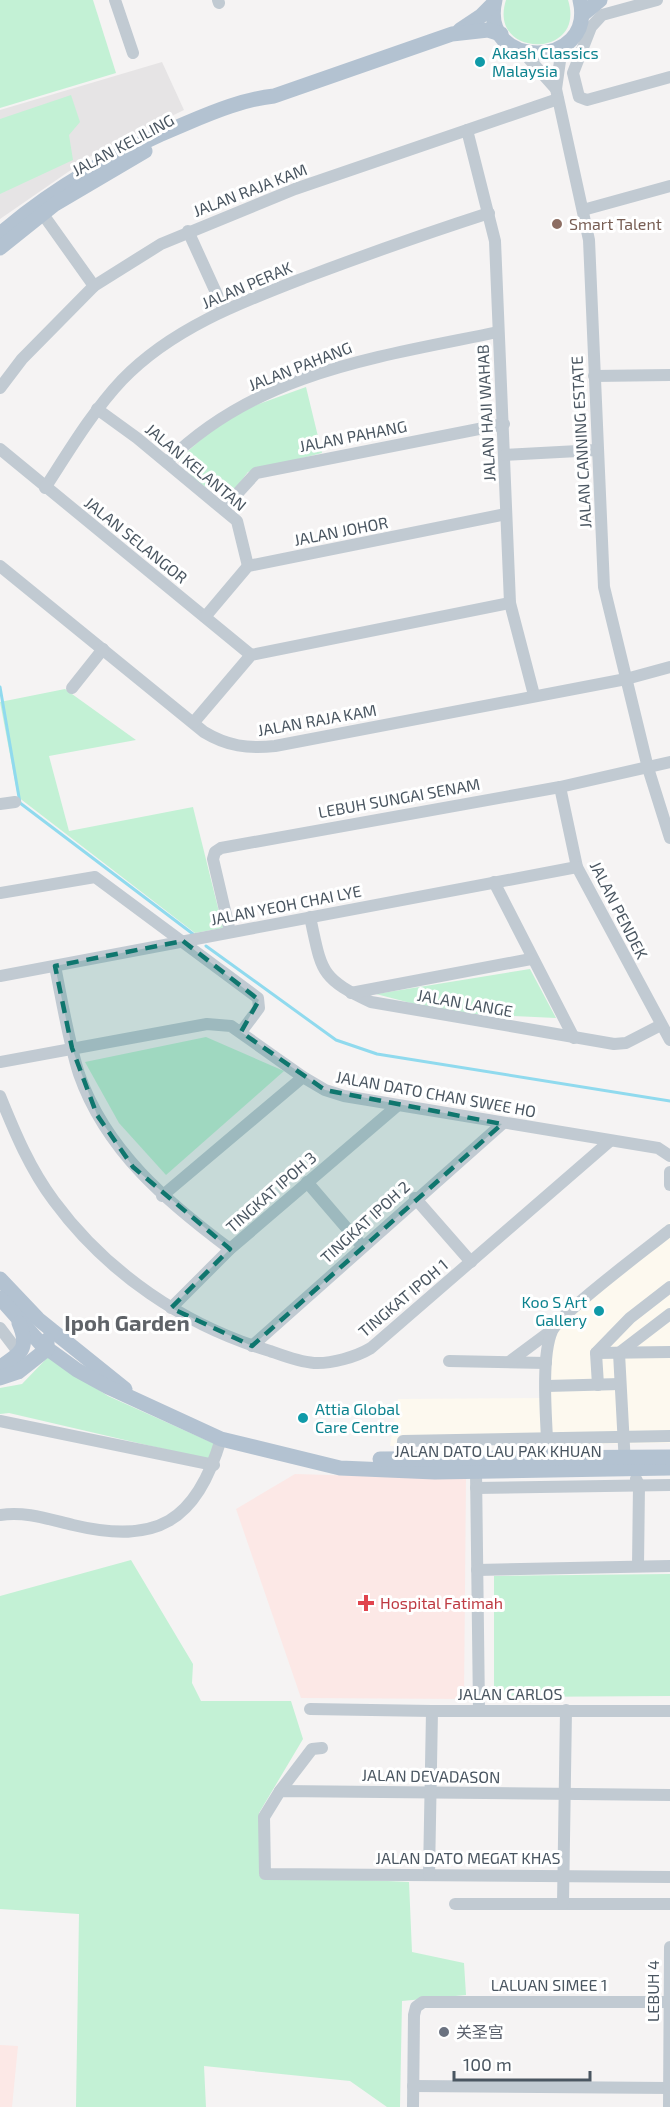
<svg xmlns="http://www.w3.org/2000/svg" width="670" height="2107" font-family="'Exo 2','Noto Sans SC',sans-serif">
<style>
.commercial{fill:#fdf9ef}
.education{fill:#e6e4e5}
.medical{fill:#fce8e6}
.green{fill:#c3f1d5}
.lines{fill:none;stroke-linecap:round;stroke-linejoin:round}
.stream{stroke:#90daee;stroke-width:3}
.minor{stroke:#c1cad2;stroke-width:12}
.major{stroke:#b3c2d1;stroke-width:15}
.marked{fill:#0f766e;fill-opacity:0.2;stroke:#0f766e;stroke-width:4.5;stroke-dasharray:12 8;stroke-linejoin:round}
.culture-dot{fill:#0f9aa8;stroke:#fff;stroke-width:2}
.education-dot{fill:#8d6e63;stroke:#fff;stroke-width:2}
.health-dot{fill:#e0444e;stroke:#fff;stroke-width:2}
.worship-dot{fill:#6b7280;stroke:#fff;stroke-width:2}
.labels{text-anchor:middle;stroke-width:6;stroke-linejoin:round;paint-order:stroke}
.culture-label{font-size:16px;fill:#0d838f;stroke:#fff;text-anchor:start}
.street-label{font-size:16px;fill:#4a5661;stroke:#fff}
.education-label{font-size:16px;fill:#785e54;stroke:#fff;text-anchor:start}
.health-label{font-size:16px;fill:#be3a42;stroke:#fff;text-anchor:start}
.worship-label{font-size:16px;fill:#5b616d;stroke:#fff;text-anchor:start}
.district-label{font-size:22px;font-weight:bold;fill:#5f6368;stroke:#fff}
</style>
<rect width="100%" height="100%" fill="#f5f3f3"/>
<!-- commercial -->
<polygon class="commercial" points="670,1222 670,1443 390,1446 398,1399 549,1398 550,1346 564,1311 612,1273"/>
<!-- education -->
<polygon class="education" points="162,62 184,110 94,154 0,219 0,110"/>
<!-- medical -->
<g class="medical">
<polygon points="295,1474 466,1479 464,1699 301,1698 236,1509"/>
<polygon points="0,2045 18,2046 12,2107 0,2107"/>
</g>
<!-- green -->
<g class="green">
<polygon points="0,0 93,0 116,73 0,108"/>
<path d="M506 0H568C587 59 487 59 506 0Z"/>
<polygon points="71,95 80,122 69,135 73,160 0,194 0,119"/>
<polygon points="306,387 322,453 248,472 235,489 221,496 196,481 178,460 215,427 245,409"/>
<polygon points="65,689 136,740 49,756 69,831 193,807 223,928 195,933 18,797 0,702"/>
<polygon points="530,969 556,1018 449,1013 376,994"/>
<polygon points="206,1037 284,1071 166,1175 119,1123 85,1062"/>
<polygon points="48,1357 108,1396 215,1444 211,1460 9,1413 0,1414 0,1388 22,1384"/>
<polygon points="131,1560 193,1664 192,1683 201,1701 291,1701 303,1739 259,1813 259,1875 409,1882 412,1952 464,1963 466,1995 402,2001 400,2107 387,2107 350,2081 204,2066 206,2107 76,2107 79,1914 0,1909 0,1596"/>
<polygon points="670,1574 670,1696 494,1697 494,1576"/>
</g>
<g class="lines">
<!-- stream -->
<g class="stream">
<polyline points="0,687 20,803 193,934"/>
<polyline points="206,946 336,1040 377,1054 670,1101"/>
</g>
<!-- minor -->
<g class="minor">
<polyline points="115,0 133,53"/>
<polyline points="218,0 219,3"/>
<polyline points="657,0 602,15 591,27 573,73 579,97 587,100 670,77"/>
<polyline points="523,52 556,89 589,240 604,587 648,768 670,838"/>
<polyline points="556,89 562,47"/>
<polyline points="467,130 495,241 510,603 534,695"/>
<polyline points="583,210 670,186"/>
<polyline points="42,213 94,286"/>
<polyline points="188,231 224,310"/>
<polyline points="594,376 670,375"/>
<polyline points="0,388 22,359 94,286 161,244 295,189 558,99"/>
<polyline points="97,409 137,438 237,521 248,566"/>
<polyline points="0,449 251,655"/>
<polyline points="505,455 597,450"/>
<path d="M167 462C257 372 378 357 498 332"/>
<path d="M45 488C69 451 92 412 122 380 171 329 239 303 304 278 365 255 427 233 489 213"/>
<polyline points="224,508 256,473 504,424"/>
<path d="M0 566 204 732C227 746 248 749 275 746L626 679 670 667"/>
<polyline points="205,617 248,566 506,514"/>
<polyline points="72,688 103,649"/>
<polyline points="194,722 251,655 510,603"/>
<polyline points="560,787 577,867 670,1040"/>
<polyline points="0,804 15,802"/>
<polyline points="494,882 574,1038"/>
<polyline points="0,893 95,877 258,998 259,1008 241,1032"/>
<path d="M310 917C322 971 319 978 371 1002L614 1044 626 1043 661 1025"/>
<polyline points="230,932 213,859 215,852 221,848 560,787 670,762"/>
<path d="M55 966C62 1001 68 1039 79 1074 106 1151 167 1202 230 1249"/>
<polyline points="0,976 577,867"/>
<polyline points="351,993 531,959"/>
<polyline points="0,1062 207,1024 231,1026 303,1077 325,1090 344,1096 658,1148 670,1156"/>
<path d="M0 1096C15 1133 30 1169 54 1201 107 1273 185 1326 270 1351 284 1356 299 1362 314 1363 331 1364 356 1357 371 1348L610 1141"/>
<polyline points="670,1172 670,1185"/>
<polyline points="307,1182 362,1246"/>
<polyline points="162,1196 303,1077"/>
<polyline points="415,1198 471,1262"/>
<polyline points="171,1308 230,1249 397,1106"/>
<polyline points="0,1328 19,1353"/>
<polyline points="252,1346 502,1124"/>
<polyline points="596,1353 670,1352"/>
<polyline points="619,1353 625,1465"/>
<polyline points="619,1353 670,1314"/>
<polyline points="449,1361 546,1363"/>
<polyline points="509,1362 552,1330"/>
<polyline points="598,1385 596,1353 630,1318 670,1287"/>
<polyline points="547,1386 620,1384"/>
<polyline points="0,1421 214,1465"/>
<polyline points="402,1460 403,1441 670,1436"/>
<path d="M545 1464 548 1459C547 1428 540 1358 552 1331 561 1312 648 1248 670 1230"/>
<polyline points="472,1465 476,1471 479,1710"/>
<polyline points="636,1479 639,1485 638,1566"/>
<polyline points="476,1488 670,1485"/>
<path d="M0 1515C25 1511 48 1519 73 1525 157 1545 196 1522 221 1439"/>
<polyline points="477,1570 670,1566"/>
<polyline points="310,1709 432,1711"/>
<polyline points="280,1791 312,1749 322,1748"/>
<polyline points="670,1795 280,1791 264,1817 265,1874 670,1877"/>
<polyline points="429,1875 432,1711 670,1711"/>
<polyline points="455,1904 670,1904"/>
<polyline points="563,1904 566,1710"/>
<polyline points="413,2086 669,2088"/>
<polyline points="413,2107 414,2015 416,2007 423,2002 670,2002"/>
<polyline points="669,2107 670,1947"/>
</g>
<!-- major -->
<g class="major">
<path d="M495 0C478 71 597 70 580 0"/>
<polyline points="582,15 600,0"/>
<polyline points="460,30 481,16 494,3"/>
<path d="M0 234C57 185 118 151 187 123 215 111 245 99 274 96L452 34 488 30 501 34"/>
<polyline points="0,248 55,204 145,151"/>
<polyline points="0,1279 38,1319 125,1389"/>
<polyline points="0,1298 41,1344 77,1370 108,1387 221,1439 340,1468 435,1472 670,1468"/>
<path d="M0 1367C21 1354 30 1348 19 1323"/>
<polyline points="0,1378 18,1372 47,1349 47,1340"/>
<polyline points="380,1459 670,1457"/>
</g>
</g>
<!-- marked area -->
<path class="marked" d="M183 941 259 1000 241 1032 325 1090 502 1124 252 1346 171 1308 230 1249 133 1167 97 1115 72 1048 55 966Z"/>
<!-- markers -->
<g class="culture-dot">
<circle cx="480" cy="62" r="6"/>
<circle cx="599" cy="1311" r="6"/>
<circle cx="303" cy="1418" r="6"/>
</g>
<circle class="education-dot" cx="557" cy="224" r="6"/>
<path class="health-dot" d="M363 1594h6v6h6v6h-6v6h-6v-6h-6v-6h6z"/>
<circle class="worship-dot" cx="444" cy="2032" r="6"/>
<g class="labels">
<!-- culture labels -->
<g class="culture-label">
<text x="492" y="59">Akash Classics<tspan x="492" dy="18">Malaysia</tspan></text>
<text x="587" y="1308" text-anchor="end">Koo S Art<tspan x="587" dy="18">Gallery</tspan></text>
<text x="315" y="1415">Attia Global<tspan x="315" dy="18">Care Centre</tspan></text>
</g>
<!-- street labels -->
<g class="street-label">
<text transform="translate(123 145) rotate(-28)" y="6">JALAN KELILING</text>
<text transform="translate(250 190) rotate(-21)" y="6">JALAN RAJA KAM</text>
<text transform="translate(247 285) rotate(-23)" y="6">JALAN PERAK</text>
<text transform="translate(300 366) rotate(-21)" y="6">JALAN PAHANG</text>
<text transform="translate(486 413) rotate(-93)" y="6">JALAN HAJI WAHAB</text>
<text transform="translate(353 436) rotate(-11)" y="6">JALAN PAHANG</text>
<text transform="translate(581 442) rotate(-93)" y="6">JALAN CANNING ESTATE</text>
<text transform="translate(196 467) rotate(40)" y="6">JALAN KELANTAN</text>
<text transform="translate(341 531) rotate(-11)" y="6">JALAN JOHOR</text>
<text transform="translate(136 540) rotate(39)" y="6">JALAN SELANGOR</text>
<text transform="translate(317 720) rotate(-10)" y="6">JALAN RAJA KAM</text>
<text transform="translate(399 798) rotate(-10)" y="6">LEBUH SUNGAI SENAM</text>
<text transform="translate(286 905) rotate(-11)" y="6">JALAN YEOH CHAI LYE</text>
<text transform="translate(619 910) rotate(63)" y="6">JALAN PENDEK</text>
<text transform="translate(465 1003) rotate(10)" y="6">JALAN LANGE</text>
<text transform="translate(436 1094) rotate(10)" y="6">JALAN DATO CHAN SWEE HO</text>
<text transform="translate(271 1192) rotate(-41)" y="6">TINGKAT IPOH 3</text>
<text transform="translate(365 1222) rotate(-42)" y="6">TINGKAT IPOH 2</text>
<text transform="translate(403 1298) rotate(-40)" y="6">TINGKAT IPOH 1</text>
<text x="498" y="1457">JALAN DATO LAU PAK KHUAN</text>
<text x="510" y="1700">JALAN CARLOS</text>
<text transform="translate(431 1776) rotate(1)" y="6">JALAN DEVADASON</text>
<text x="468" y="1864">JALAN DATO MEGAT KHAS</text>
<text x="549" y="1991">LALUAN SIMEE 1</text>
<text transform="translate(653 1991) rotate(-90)" y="6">LEBUH 4</text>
</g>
<!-- education labels -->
<g class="education-label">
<text x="569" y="230">Smart Talent</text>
</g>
<!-- health labels -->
<g class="health-label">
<text x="380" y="1609">Hospital Fatimah</text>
</g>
<!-- worship labels -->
<g class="worship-label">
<text x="456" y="2038">关圣宫</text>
</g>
<!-- district labels -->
<g class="district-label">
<text x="127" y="1331">Ipoh Garden</text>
</g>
</g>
<!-- scale -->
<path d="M454 2071v9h136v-9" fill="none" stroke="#4a5661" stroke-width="3"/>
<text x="463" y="2071" font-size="18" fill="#4a5661" stroke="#ffffff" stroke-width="4.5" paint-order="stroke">100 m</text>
</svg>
